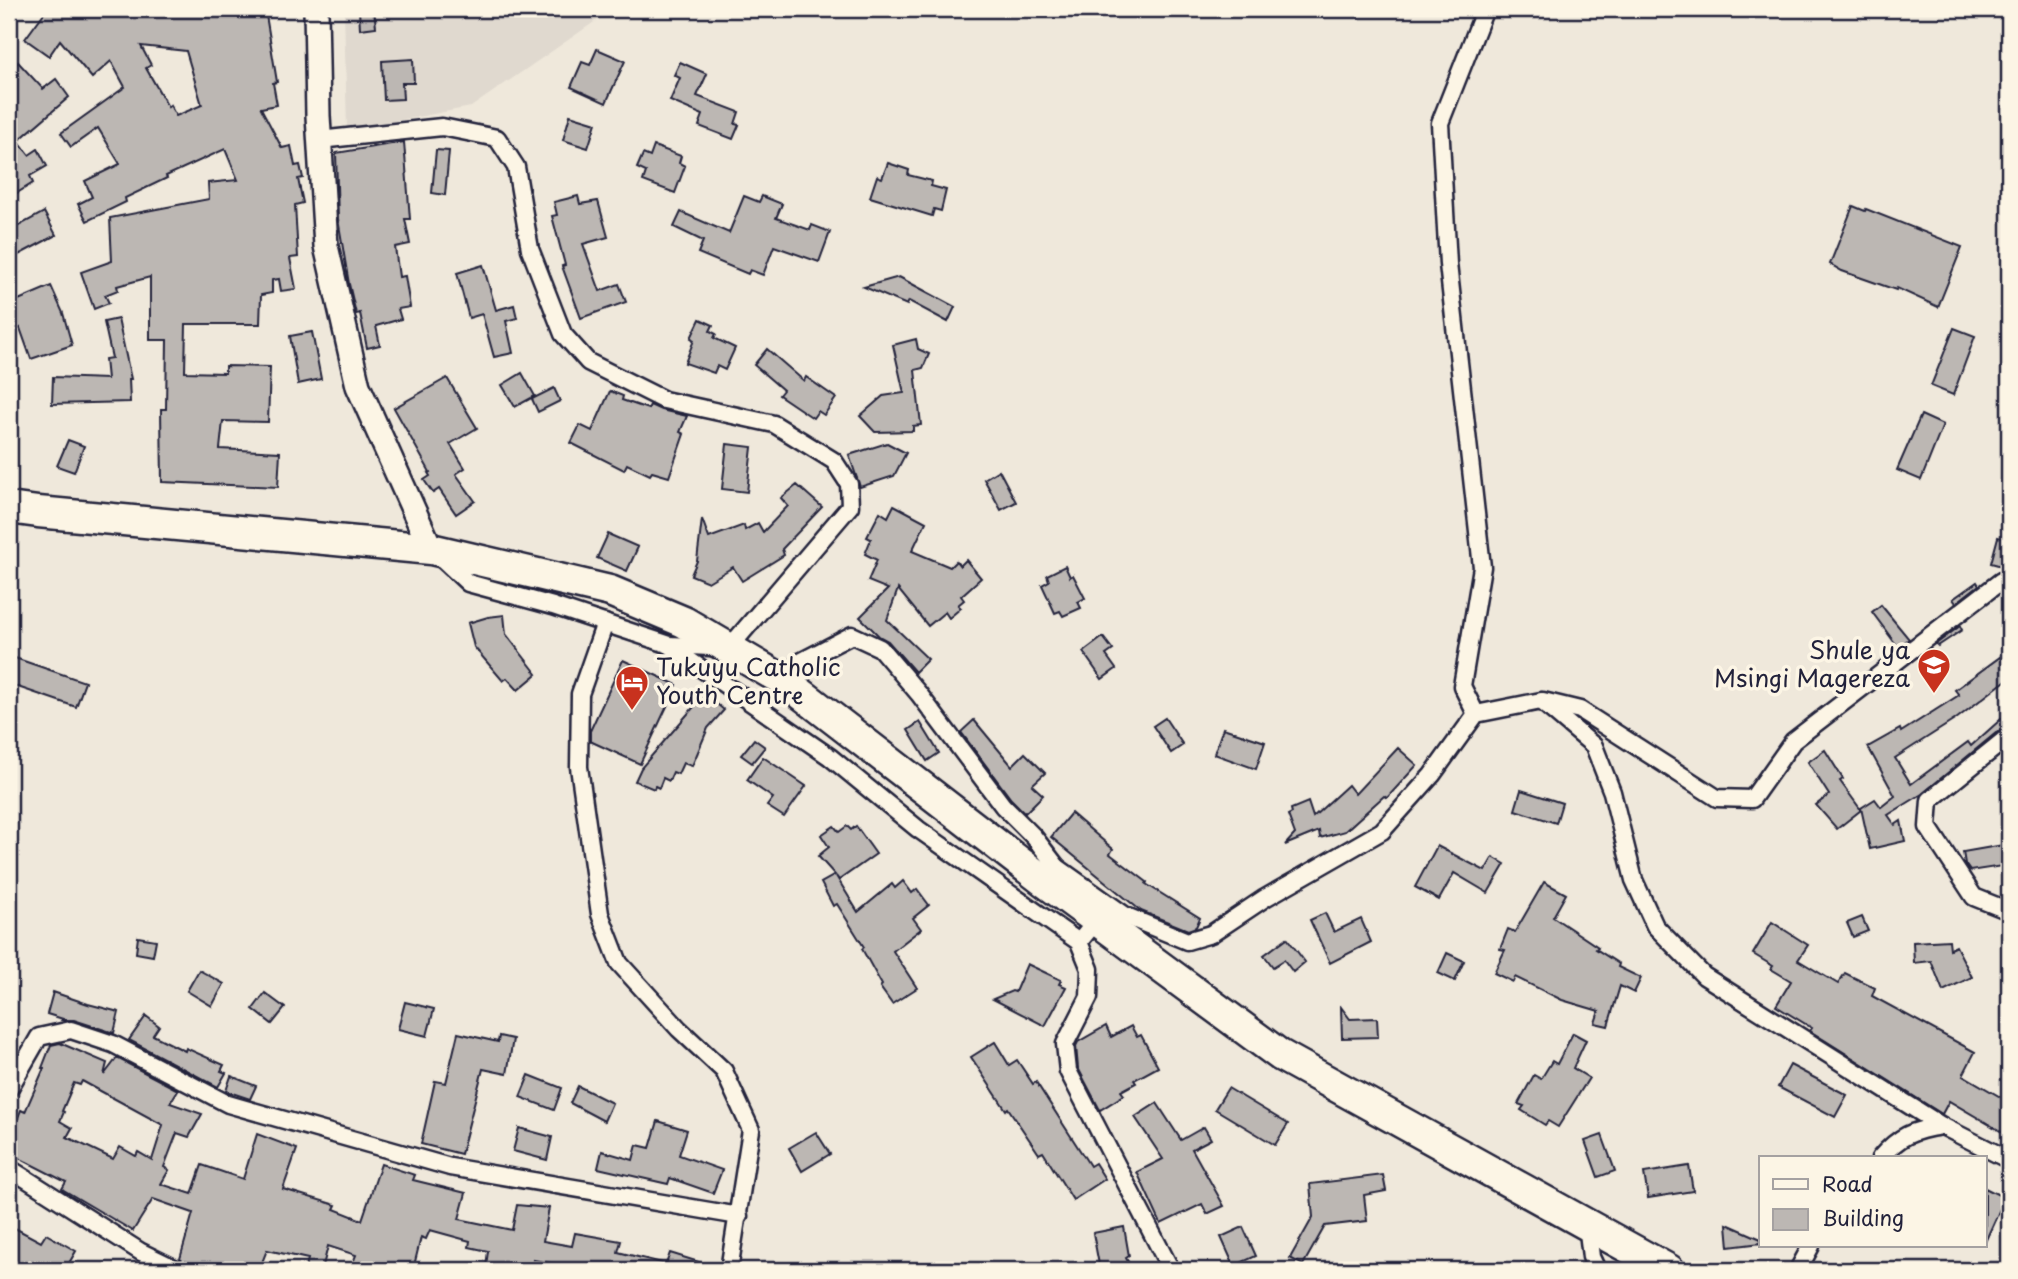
<svg xmlns="http://www.w3.org/2000/svg" width="2018" height="1279" font-family="'Playpen Sans',sans-serif">
<style>
.built{fill:#e0d9cf}
.building{fill:#bcb7b3;stroke:#22223b;stroke-width:2;fill-rule:evenodd}
.lines{fill:none;stroke-linecap:round;stroke-linejoin:round}
.street-casing{stroke:#22223b;stroke-width:21}
.secondary-casing{stroke:#22223b;stroke-width:28}
.highway-casing{stroke:#22223b;stroke-width:35}
.street{stroke:#fcf5e5;stroke-width:16}
.secondary{stroke:#fcf5e5;stroke-width:23}
.highway{stroke:#fcf5e5;stroke-width:30}
.labels{text-anchor:middle;stroke-width:7;stroke-linejoin:round;paint-order:stroke}
.poi-label{font-size:24px;fill:#22223b;stroke:#fcf5e5;text-anchor:end}
</style>
<rect width="100%" height="100%" fill="#efe8db"/>
<filter id="ink" filterUnits="userSpaceOnUse"><feTurbulence type="fractalNoise" baseFrequency=".0143" numOctaves="2"/><feDisplacementMap in="SourceGraphic" scale="14" xChannelSelector="R" yChannelSelector="G"/><feConvolveMatrix kernelMatrix="1 2 1 2 8 2 1 2 1" color-interpolation-filters="sRGB"/></filter>
<g filter="url(#ink)">
<!-- built -->
<polygon class="built" points="344,9 613,9 471,107 347,130"/>
<!-- building -->
<g class="building">
<path d="M47 9H94L109 16 111 12 116 14 118 9H265L277 82 273 83 277 105 261 108 282 148 291 146 295 166 300 165 303 178 298 179 303 203 295 205 298 257 290 258 296 289 281 291 279 279 272 280V293L261 295 260 324H186L185 372 225 373V366L270 367 268 422 223 421 220 449 280 452 278 487 162 482 161 409H166L167 340H150V277L117 286 118 290 105 295 109 303 94 309 81 272 112 261 110 218 209 199 208 183 238 180 225 149 166 176 167 178 125 198 126 202 87 221 78 204 92 197 85 181 120 164 98 128 71 147 61 133 125 87 111 61 92 78 60 40 49 56 25 39ZM141 46 186 51 202 105 176 116 170 105 168 107 146 68 151 65Z"/>
<polygon points="359,9 374,9 376,27 360,29"/>
<polygon points="597,49 625,61 606,103 571,87 582,62 590,65"/>
<polygon points="413,59 414,83 402,83 403,99 384,100 382,61"/>
<polygon points="18,62 43,89 56,79 69,97 18,141 29,155 38,149 47,166 30,176 33,183 9,198 9,71"/>
<polygon points="680,62 707,74 697,96 739,112 735,124 739,125 733,139 699,126 703,115 670,101 680,78 674,75"/>
<polygon points="570,115 596,123 588,148 563,140"/>
<polygon points="404,142 410,219 405,219 410,244 395,247 399,277 405,276 410,307 398,309 401,319 376,326 380,345 367,348 360,313 356,314 349,284 338,219 336,153"/>
<polygon points="654,146 681,156 679,163 685,166 675,193 643,181 646,172 637,168 643,154 650,157"/>
<polygon points="436,150 449,151 445,195 432,193"/>
<polygon points="888,163 909,170 908,175 932,181 931,186 946,190 941,211 934,209 932,216 870,197 877,176 882,178"/>
<polygon points="578,196 580,204 598,201 608,237 583,244 600,291 619,284 626,302 581,318 562,266 565,265 552,216 557,215 554,202"/>
<polygon points="744,196 759,202 762,196 782,204 776,218 810,230 812,225 830,232 819,262 774,246 763,275 750,270 748,274 698,253 703,241 674,227 681,212 729,233"/>
<polygon points="1853,206 1865,211 1866,209 1962,247 1938,307 1897,288 1896,290 1842,271 1830,264"/>
<polygon points="44,212 56,235 9,260 9,231"/>
<polygon points="483,265 496,310 514,305 517,318 506,321 513,353 494,357 482,314 469,318 457,273"/>
<polygon points="899,277 955,307 948,322 909,301 907,305 864,287"/>
<polygon points="51,286 63,313 72,345 31,359 20,328 14,331 9,318 9,304"/>
<polygon points="118,319 131,379 129,379 130,402 52,404 53,377 107,379 105,359 112,358 104,322"/>
<polygon points="700,319 713,325 710,331 716,334 714,338 735,348 725,370 717,366 714,373 685,363 694,340 691,338"/>
<polygon points="1954,328 1975,336 1953,395 1931,386"/>
<polygon points="312,332 321,379 298,384 290,336"/>
<polygon points="916,339 918,349 929,354 923,368 915,370 921,425 913,426 913,431 875,432 860,416 883,396 904,393 893,345"/>
<polygon points="767,349 804,381 806,377 836,398 824,415 818,411 813,418 779,395 783,390 754,365"/>
<polygon points="522,373 535,396 515,407 502,385"/>
<polygon points="447,378 477,428 450,444 465,468 456,474 475,501 456,514 439,489 433,493 424,480 430,476 428,473 430,472 394,408"/>
<polygon points="554,388 560,401 538,412 532,399"/>
<polygon points="610,391 623,396 622,400 648,409 650,405 661,410 687,416 680,432 684,434 669,477 652,472 650,475 627,464 624,470 571,443 580,425 592,431"/>
<polygon points="1921,415 1943,425 1921,480 1897,470"/>
<polygon points="68,440 84,446 74,472 57,466"/>
<polygon points="887,443 906,453 894,476 860,487 849,455"/>
<polygon points="727,444 752,447 747,492 722,489"/>
<polygon points="999,470 1016,502 1001,510 984,479"/>
<polygon points="797,485 822,507 782,549 784,555 742,581 733,567 708,582 691,575 697,561 702,519 709,538 744,525 745,530 758,523 763,532 788,506 781,498"/>
<polygon points="894,505 926,522 912,551 950,567 956,561 960,566 966,560 981,578 961,596 964,600 958,605 961,608 949,618 945,612 928,626 898,589 887,620 928,659 915,672 888,641 879,636 860,617 888,589 868,581 877,560 865,554 871,539 867,537 880,512 888,517"/>
<polygon points="608,534 638,547 627,571 597,558"/>
<polygon points="1998,537 2009,540 2009,568 1991,563"/>
<polygon points="1065,566 1070,577 1073,575 1085,598 1078,602 1081,608 1063,616 1060,611 1055,613 1042,585 1049,581 1047,575"/>
<polygon points="1977,582 1979,585 1956,603 1953,599"/>
<polygon points="1881,605 1909,639 1898,647 1872,612"/>
<polygon points="504,615 506,634 537,674 518,690 507,678 503,681 474,647 468,623 488,617"/>
<polygon points="1960,626 1962,630 1938,646 1936,644"/>
<polygon points="1103,637 1113,650 1106,655 1116,669 1102,679 1083,652"/>
<polygon points="2000,657 2009,669 2009,678 1956,719 1895,758 1911,784 1968,742 1971,746 2009,712 2009,729 1996,733 1922,794 1888,815 1895,825 1901,821 1905,841 1870,849 1861,808 1875,799 1881,807 1895,796 1868,747 1900,729 1901,732 1959,695 1955,690"/>
<polygon points="15,658 85,682 76,707 9,684 9,676"/>
<polygon points="623,660 677,685 640,764 590,741 590,731"/>
<polygon points="705,694 724,710 708,728 692,766 683,763 678,774 673,772 669,781 663,778 659,788 655,786 654,789 635,781 641,768"/>
<polygon points="1165,718 1183,745 1171,753 1153,726"/>
<polygon points="974,720 1012,766 1025,753 1045,773 1032,785 1043,795 1025,813 1011,799 961,732"/>
<polygon points="920,722 939,753 927,761 908,730"/>
<polygon points="1223,728 1265,742 1256,769 1214,754"/>
<polygon points="754,739 765,747 752,763 741,755"/>
<polygon points="1398,748 1417,765 1387,798 1384,796 1345,831 1320,838 1319,831 1285,845 1295,834 1288,815 1292,813 1291,809 1308,802 1313,817 1348,785 1355,794"/>
<polygon points="1825,750 1843,779 1840,781 1861,810 1837,829 1816,805 1829,795 1808,762"/>
<polygon points="763,757 806,786 784,817 767,806 773,798 747,780"/>
<polygon points="1521,790 1562,803 1556,823 1515,810"/>
<polygon points="1071,813 1113,849 1110,854 1147,882 1146,884 1200,918 1196,927 1188,930 1141,911 1051,837"/>
<polygon points="834,826 839,832 847,826 851,830 856,826 876,854 839,880 836,876 858,912 892,884 895,888 903,881 912,893 917,889 929,905 913,918 921,929 893,951 917,988 892,1004 880,987 882,985 862,949 864,947 837,904 833,906 821,883 835,875 818,856 829,847 821,835"/>
<polygon points="2009,844 2009,865 1970,871 1965,864 1963,852"/>
<polygon points="1437,846 1485,871 1493,857 1505,864 1488,893 1454,873 1439,900 1415,887"/>
<polygon points="1544,882 1566,894 1553,917 1598,947 1596,949 1619,964 1618,967 1641,978 1634,993 1620,986 1608,1026 1595,1023 1599,1011 1562,1000 1515,977 1513,982 1494,973 1505,950 1500,949 1508,929 1515,932"/>
<polygon points="1325,913 1334,932 1361,919 1371,942 1330,963 1310,920"/>
<polygon points="1862,917 1868,931 1853,937 1847,923"/>
<polygon points="1772,922 1808,945 1798,960 1838,984 1845,973 1875,988 1872,996 1975,1052 1963,1075 2009,1102 2009,1136 1949,1101 1942,1114 1810,1031 1812,1028 1776,1006 1791,981 1771,969 1773,966 1753,954"/>
<polygon points="138,937 156,940 153,956 136,953"/>
<polygon points="1287,938 1305,962 1293,972 1284,960 1273,967 1264,955"/>
<polygon points="1949,940 1950,949 1956,946 1972,977 1943,991 1931,961 1914,963 1913,942"/>
<polygon points="1447,953 1464,961 1455,981 1438,973"/>
<polygon points="1027,964 1061,980 1059,984 1066,987 1045,1026 993,999 1012,991 1015,992"/>
<polygon points="199,970 224,984 212,1006 187,991"/>
<polygon points="53,992 88,1004 119,1012 114,1033 74,1020 62,1020 63,1019 47,1014"/>
<polygon points="265,993 285,1008 272,1024 253,1009"/>
<polygon points="405,1002 434,1009 427,1036 398,1029"/>
<polygon points="1341,1007 1350,1019 1377,1018 1378,1037 1342,1038"/>
<polygon points="146,1016 159,1026 153,1035 185,1051 186,1048 224,1065 221,1071 226,1073 218,1087 129,1040"/>
<polygon points="1106,1026 1111,1037 1131,1026 1137,1037 1141,1035 1158,1067 1134,1080 1136,1083 1121,1091 1124,1095 1100,1110 1078,1068 1076,1046 1078,1042"/>
<polygon points="458,1033 498,1042 499,1036 513,1039 507,1074 483,1069 461,1154 421,1144 435,1081 446,1083"/>
<polygon points="1573,1033 1586,1040 1573,1068 1589,1078 1558,1127 1548,1121 1545,1125 1521,1110 1524,1106 1518,1104 1534,1075 1541,1079 1552,1061 1557,1064"/>
<polygon points="995,1042 1009,1065 1017,1060 1033,1084 1036,1082 1090,1166 1095,1163 1105,1179 1073,1200 1043,1152 1039,1154 1008,1108 1006,1110 971,1057"/>
<path d="M60 1043 107 1063 104 1075 117 1058 178 1090 170 1103 202 1114 189 1137 177 1133 164 1167 169 1170 161 1184 192 1194 202 1165 243 1179 257 1134 297 1149 283 1189 336 1205 334 1209 362 1220 381 1164 415 1175 413 1180 466 1193 459 1219 512 1230 517 1205 549 1208 543 1241 572 1246 575 1233 621 1241 618 1252 666 1264 670 1253 715 1267V1270H591L533 1260 531 1270 486 1266 488 1251 469 1247 470 1241 430 1230 426 1239 421 1237 413 1270H350L356 1255 328 1246 322 1270H305L308 1259 267 1250 259 1270H217L183 1261 180 1259 193 1213 153 1199 133 1231 62 1189 66 1182 9 1153V1128L13 1130 21 1110 25 1112 44 1068H42L51 1045ZM82 1081 163 1125 152 1160 138 1152 136 1156 120 1147 113 1159 67 1137 72 1128 60 1121 64 1112 62 1111 74 1083 80 1085Z"/>
<polygon points="1790,1065 1847,1095 1835,1117 1778,1087"/>
<polygon points="529,1075 562,1088 554,1110 520,1097"/>
<polygon points="231,1076 256,1086 250,1099 226,1091"/>
<polygon points="578,1086 612,1103 604,1121 570,1103"/>
<polygon points="1228,1088 1288,1124 1275,1145 1215,1109"/>
<polygon points="1157,1103 1181,1140 1204,1127 1211,1139 1192,1149 1224,1206 1207,1214 1202,1204 1161,1224 1137,1172 1163,1159 1135,1117"/>
<polygon points="658,1121 687,1130 679,1155 722,1170 713,1193 670,1178 668,1184 598,1168 602,1151 633,1160 637,1145 650,1148"/>
<polygon points="519,1128 552,1137 547,1160 513,1151"/>
<polygon points="816,1132 830,1154 802,1171 789,1148"/>
<polygon points="1602,1135 1615,1171 1598,1177 1585,1141"/>
<polygon points="1689,1166 1693,1191 1648,1198 1644,1173"/>
<polygon points="1383,1175 1386,1191 1364,1195 1367,1221 1325,1226 1303,1265 1290,1258 1313,1217 1310,1184"/>
<polygon points="1985,1188 2005,1198 1985,1242"/>
<polygon points="1727,1224 1761,1239 1761,1243 1729,1247"/>
<polygon points="9,1225 41,1242 46,1234 76,1251 65,1270 45,1261 41,1270 9,1270"/>
<polygon points="1124,1227 1129,1256 1126,1258 1131,1267 1100,1270 1093,1233"/>
<polygon points="1243,1227 1256,1256 1234,1266 1221,1237"/>
</g>
<g class="lines">
<defs>
<g id="street">
<polyline points="319,140 442,127 497,138 516,167 530,249 563,334 588,362 664,400 774,424 834,461 849,484 850,506 729,648 670,645 553,606 468,583 438,555"/>
<polyline points="605,623 580,694 579,767 600,914 619,963 679,1029 724,1071 751,1130 729,1270"/>
<polyline points="670,645 689,660 830,757 918,829 1079,942"/>
<polyline points="786,682 800,662 852,635 880,648 919,694 1003,806 1034,837 1057,867"/>
<polyline points="1543,701 1580,710 1717,798 1752,799 1793,741 2001,581"/>
<polyline points="1476,714 1462,686 1482,567 1448,264 1440,123 1485,9"/>
<polyline points="2009,739 2003,741 1930,800 1928,827 1974,897 2009,911"/>
<polyline points="1044,881 1057,867 1126,916 1187,941 1211,934 1265,898 1382,831 1432,775 1476,714 1541,701 1594,746 1612,792 1634,880 1655,926 1704,976 1942,1126 2009,1160"/>
<polyline points="1097,920 1079,942 1090,969 1089,997 1065,1044 1068,1071 1171,1270"/>
<polyline points="9,1089 39,1037 71,1030 113,1044 228,1104 450,1167 739,1216"/>
<path d="M1880 1158C1899 1136 1913 1130 1942 1126"/>
<polyline points="9,1168 141,1252 178,1270"/>
<polyline points="1587,1224 1591,1257 1597,1270"/>
<polyline points="1798,1270 1811,1246"/>
</g>
<polyline id="secondary" points="316,9 318,116 326,246 358,386 431,549"/>
<polyline id="highway" points="9,508 38,512 431,549 610,591 684,622 786,682 1044,881 1280,1055 1669,1270"/>
</defs>
<!-- street casing -->
<use href="#street" class="street-casing"/>
<!-- secondary casing -->
<use href="#secondary" class="secondary-casing"/>
<!-- highway casing -->
<use href="#highway" class="highway-casing"/>
<!-- street -->
<use href="#street" class="street"/>
<!-- secondary -->
<use href="#secondary" class="secondary"/>
<!-- highway -->
<use href="#highway" class="highway"/>
</g>
</g>
<!-- icons -->
<defs>
<symbol id="school-pin" viewBox="-11 -11 22 30"><path d="M0 17L-7.5 6A9.5 9.5 0 1 1 7.5 6Z" fill="#c8321e" stroke="#fcf5e5"/><path d="M0-5L7-2L0 1L-7-2ZM-4 1L0 2.5L4 1V4Q0 6-4 4Z" fill="#fff"/></symbol>
<symbol id="hotel-pin" viewBox="-11 -11 22 30"><path d="M0 17L-7.5 6A9.5 9.5 0 1 1 7.5 6Z" fill="#c8321e" stroke="#fcf5e5"/><path d="M-6-4.5h1.5V1H6V5H4.5V3h-9V5H-6ZM-4 0a1.8 1.8 0 1 1 3.6 0ZM.5 0V-2.5h3Q6-2.5 6 0Z" fill="#fff"/></symbol>
</defs>
<g fill-rule="evenodd">
<use href="#school-pin" x="1915" y="646" width="38" height="52"/>
<use href="#hotel-pin" x="613" y="663" width="38" height="52"/>
</g>
<g class="labels">
<!-- poi labels -->
<g class="poi-label">
<text x="1910" y="659">Shule ya<tspan x="1910" dy="28">Msingi Magereza</tspan></text>
<text x="656" y="676" text-anchor="start">Tukuyu Catholic<tspan x="656" dy="28">Youth Centre</tspan></text>
</g>
</g>
<!-- margin -->
<rect width="2018" height="1279" fill="none" stroke="#fcf5e5" stroke-width="35"/>
<rect x="18" y="18" width="1983" height="1244" fill="none" stroke="#22223b" stroke-width="2.5" filter="url(#ink)"/>
<!-- legend -->
<rect x="1759" y="1156" width="228" height="91" fill="#fcf5e5" stroke="#a5a1a1" stroke-width="2"/>
<rect x="1773" y="1179" width="35" height="10" fill="#fcf5e5" stroke="#a5a1a1" stroke-width="2"/>
<text x="1822" y="1192" font-size="21" fill="#22223b">Road</text>
<rect x="1773" y="1209" width="35" height="21" fill="#bcb7b3" stroke="#a5a1a1" stroke-width="2"/>
<text x="1822" y="1226" font-size="21" fill="#22223b">Building</text>
</svg>
